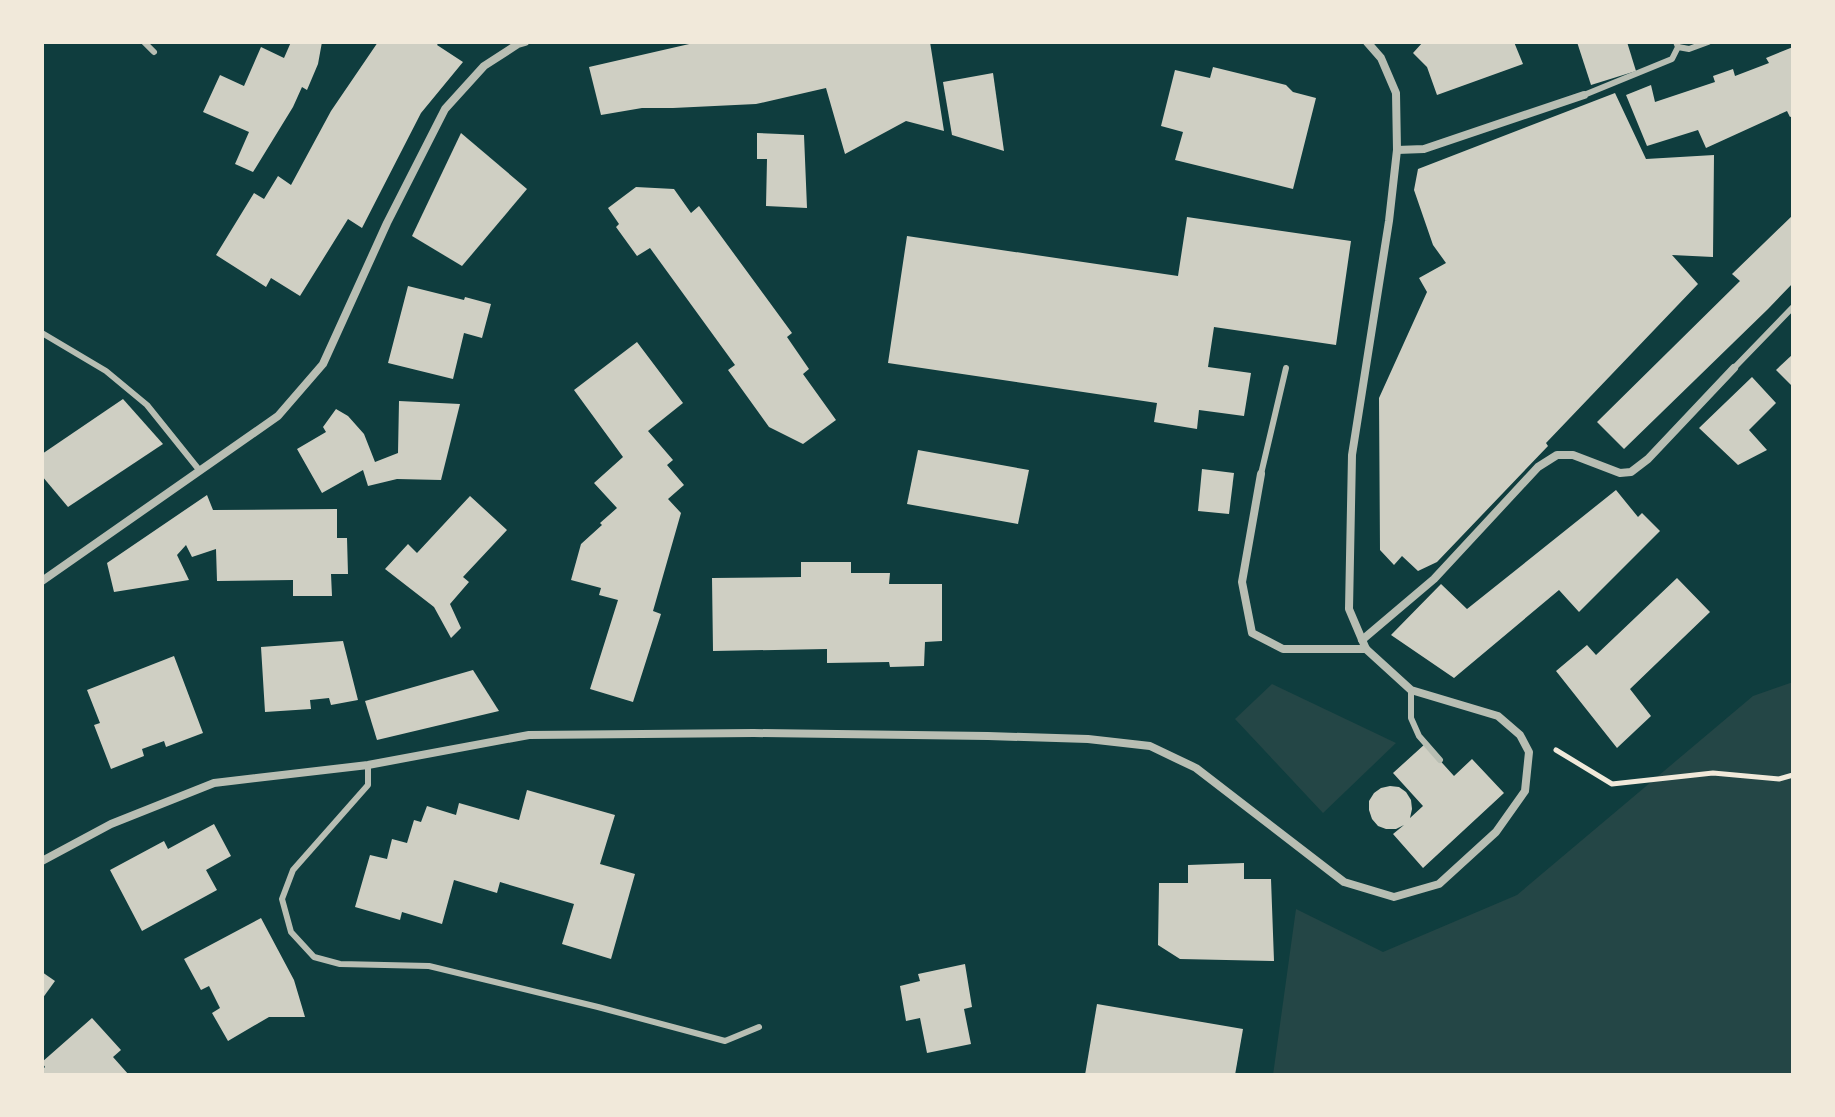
<svg xmlns="http://www.w3.org/2000/svg" width="1835" height="1117" font-family="Cabin,sans-serif">
<style>
.green{fill:#244646}
.building{fill:#cfcfc3}
.lines{fill:none;stroke-linecap:round;stroke-linejoin:round}
.path{stroke:#f1e9da;stroke-width:5}
.service{stroke:#b8beb3;stroke-width:6}
.minor{stroke:#b8beb3;stroke-width:8}
</style>
<rect width="100%" height="100%" fill="#0f3d3e"/>
<!-- green -->
<g class="green">
<polygon points="1793,682 1793,1075 1273,1075 1296,909 1383,952 1517,895 1753,696"/>
<polygon points="1272,684 1396,743 1323,813 1235,719"/>
</g>
<!-- building -->
<g class="building">
<polygon points="291,42 322,42 318,64 307,90 302,87 293,107 253,172 235,164 249,132 203,112 220,75 244,86 261,47 284,58"/>
<polygon points="378,42 439,42 437,45 463,62 421,113 362,228 348,219 300,296 271,278 266,287 216,255 254,193 264,199 278,176 291,185 331,111"/>
<polygon points="698,42 930,42 944,131 906,121 845,154 826,88 756,104 673,108 642,108 601,115 589,67"/>
<polygon points="1423,42 1514,42 1523,64 1437,95 1427,67 1413,53"/>
<polygon points="1577,42 1627,42 1636,71 1591,85"/>
<polygon points="1793,47 1793,116 1790,117 1787,111 1706,148 1698,130 1647,146 1626,95 1651,85 1655,102 1715,82 1713,76 1733,69 1735,76 1769,63 1766,58"/>
<polygon points="1213,67 1286,85 1293,92 1316,98 1293,189 1175,160 1183,132 1161,126 1175,70 1210,78"/>
<polygon points="993,73 1004,151 952,135 943,82"/>
<polygon points="1615,93 1646,159 1714,155 1713,257 1672,255 1698,284 1546,443 1548,446 1437,562 1418,571 1402,556 1394,565 1380,550 1379,398 1427,292 1419,278 1446,263 1433,245 1414,190 1418,169"/>
<polygon points="461,133 527,189 462,266 412,236"/>
<polygon points="757,133 804,135 807,208 766,206 767,159 757,159"/>
<polygon points="636,187 674,189 691,213 699,206 792,333 787,337 809,369 803,374 836,420 803,444 769,427 728,370 735,365 650,248 637,256 616,227 619,224 608,208"/>
<polygon points="1793,215 1793,283 1768,309 1624,449 1597,422 1740,281 1732,274"/>
<polygon points="1187,217 1351,241 1336,345 1214,327 1208,367 1251,373 1244,416 1199,410 1197,429 1154,422 1157,403 888,363 907,236 1178,276"/>
<polygon points="408,286 464,300 465,297 491,304 482,338 464,333 453,379 388,363"/>
<polygon points="637,342 683,403 648,431 673,460 667,465 684,485 668,499 681,513 653,611 661,614 633,702 590,689 618,600 599,595 601,588 571,580 581,544 602,525 600,523 617,508 594,483 623,457 574,390"/>
<polygon points="1793,354 1793,387 1776,370"/>
<polygon points="1752,377 1776,403 1749,430 1767,450 1738,465 1699,428"/>
<polygon points="123,399 163,444 68,507 42,476 42,454"/>
<polygon points="399,401 460,404 441,480 397,479 368,486 363,470 322,493 297,449 326,432 323,427 336,409 348,416 364,434 375,462 398,453"/>
<polygon points="918,450 1029,470 1018,524 907,504"/>
<polygon points="1202,469 1234,473 1229,514 1198,511"/>
<polygon points="1616,490 1638,517 1642,513 1660,531 1579,612 1559,590 1454,678 1391,635 1441,584 1467,609"/>
<polygon points="207,495 213,510 337,509 337,538 347,538 348,574 331,574 332,596 293,596 293,580 217,581 216,549 192,557 186,545 177,555 189,580 114,592 107,563"/>
<polygon points="470,496 507,530 463,577 469,582 450,604 461,628 451,638 434,607 385,569 408,544 417,553"/>
<polygon points="801,562 851,562 851,573 890,573 889,584 942,584 942,641 925,642 924,666 890,667 889,662 827,663 827,649 713,651 712,578 801,577"/>
<polygon points="1677,578 1710,612 1630,689 1651,716 1617,748 1556,671 1587,645 1596,655"/>
<polygon points="343,641 358,700 331,705 329,698 310,700 311,709 265,712 261,647"/>
<polygon points="174,656 203,733 166,747 164,741 142,749 144,756 111,769 94,725 100,723 87,690"/>
<polygon points="473,670 499,711 377,740 365,701"/>
<polygon points="1425,744 1454,776 1472,759 1504,793 1423,868 1393,834 1404,825 1396,829 1386,829 1378,826 1372,819 1369,810 1369,801 1374,793 1381,788 1390,786 1399,787 1406,792 1411,800 1412,809 1410,818 1423,806 1393,773"/>
<polygon points="527,790 615,815 600,864 635,874 611,959 562,944 574,904 500,882 497,893 454,880 442,924 402,912 400,920 355,907 370,855 387,859 392,839 407,843 414,820 421,822 427,806 456,815 459,803 519,820"/>
<polygon points="214,824 231,856 206,870 217,890 142,931 110,870 164,841 168,849"/>
<polygon points="1244,863 1244,879 1271,879 1274,961 1180,959 1158,945 1159,883 1188,883 1188,865"/>
<polygon points="261,918 294,980 305,1017 269,1017 228,1041 212,1013 220,1008 209,986 201,990 184,959"/>
<polygon points="965,964 972,1007 964,1009 971,1044 927,1053 920,1018 906,1021 900,986 920,981 918,974"/>
<polygon points="42,972 55,981 42,999"/>
<polygon points="1097,1004 1243,1029 1235,1075 1085,1075"/>
<polygon points="92,1018 121,1050 113,1057 129,1075 42,1075 42,1070 45,1067 42,1062"/>
</g>
<g class="lines">
<!-- path -->
<polyline class="path" points="1556,750 1612,784 1713,773 1779,779 1793,775"/>
<!-- service -->
<g class="service">
<polyline points="144,42 154,52"/>
<polyline points="1678,47 1689,49 1708,42"/>
<polyline points="1584,95 1672,59 1678,47 1676,42"/>
<polyline points="42,333 106,371 147,405 200,471"/>
<polyline points="1734,368 1793,307"/>
<polyline points="1261,474 1286,368"/>
<polyline points="1411,690 1411,718 1419,736 1440,760"/>
<polyline points="368,765 368,785 293,870 282,899 291,932 314,957 340,964 429,966 598,1007 725,1041 759,1027"/>
</g>
<!-- minor -->
<g class="minor">
<polyline points="1397,150 1424,149 1584,95"/>
<polyline points="1261,474 1242,582 1252,633 1283,649 1366,649"/>
<polyline points="42,581 278,416 323,364 387,223 445,109 484,66 518,44 525,42"/>
<polyline points="1362,640 1434,579 1538,467 1557,455 1573,455 1620,473 1631,472 1648,459 1734,368"/>
<polyline points="42,861 111,824 214,783 368,765 529,735 754,733 988,736 1088,739 1150,746 1196,768 1344,882 1394,897 1439,884 1496,832 1525,791 1529,752 1520,735 1498,716 1411,690 1366,649 1349,609 1352,455 1389,221 1397,150 1396,93 1381,58 1367,42"/>
</g>
</g>
<!-- border -->
<rect width="1835" height="1117" fill="none" stroke="#f1e9da" stroke-width="88"/>
</svg>
